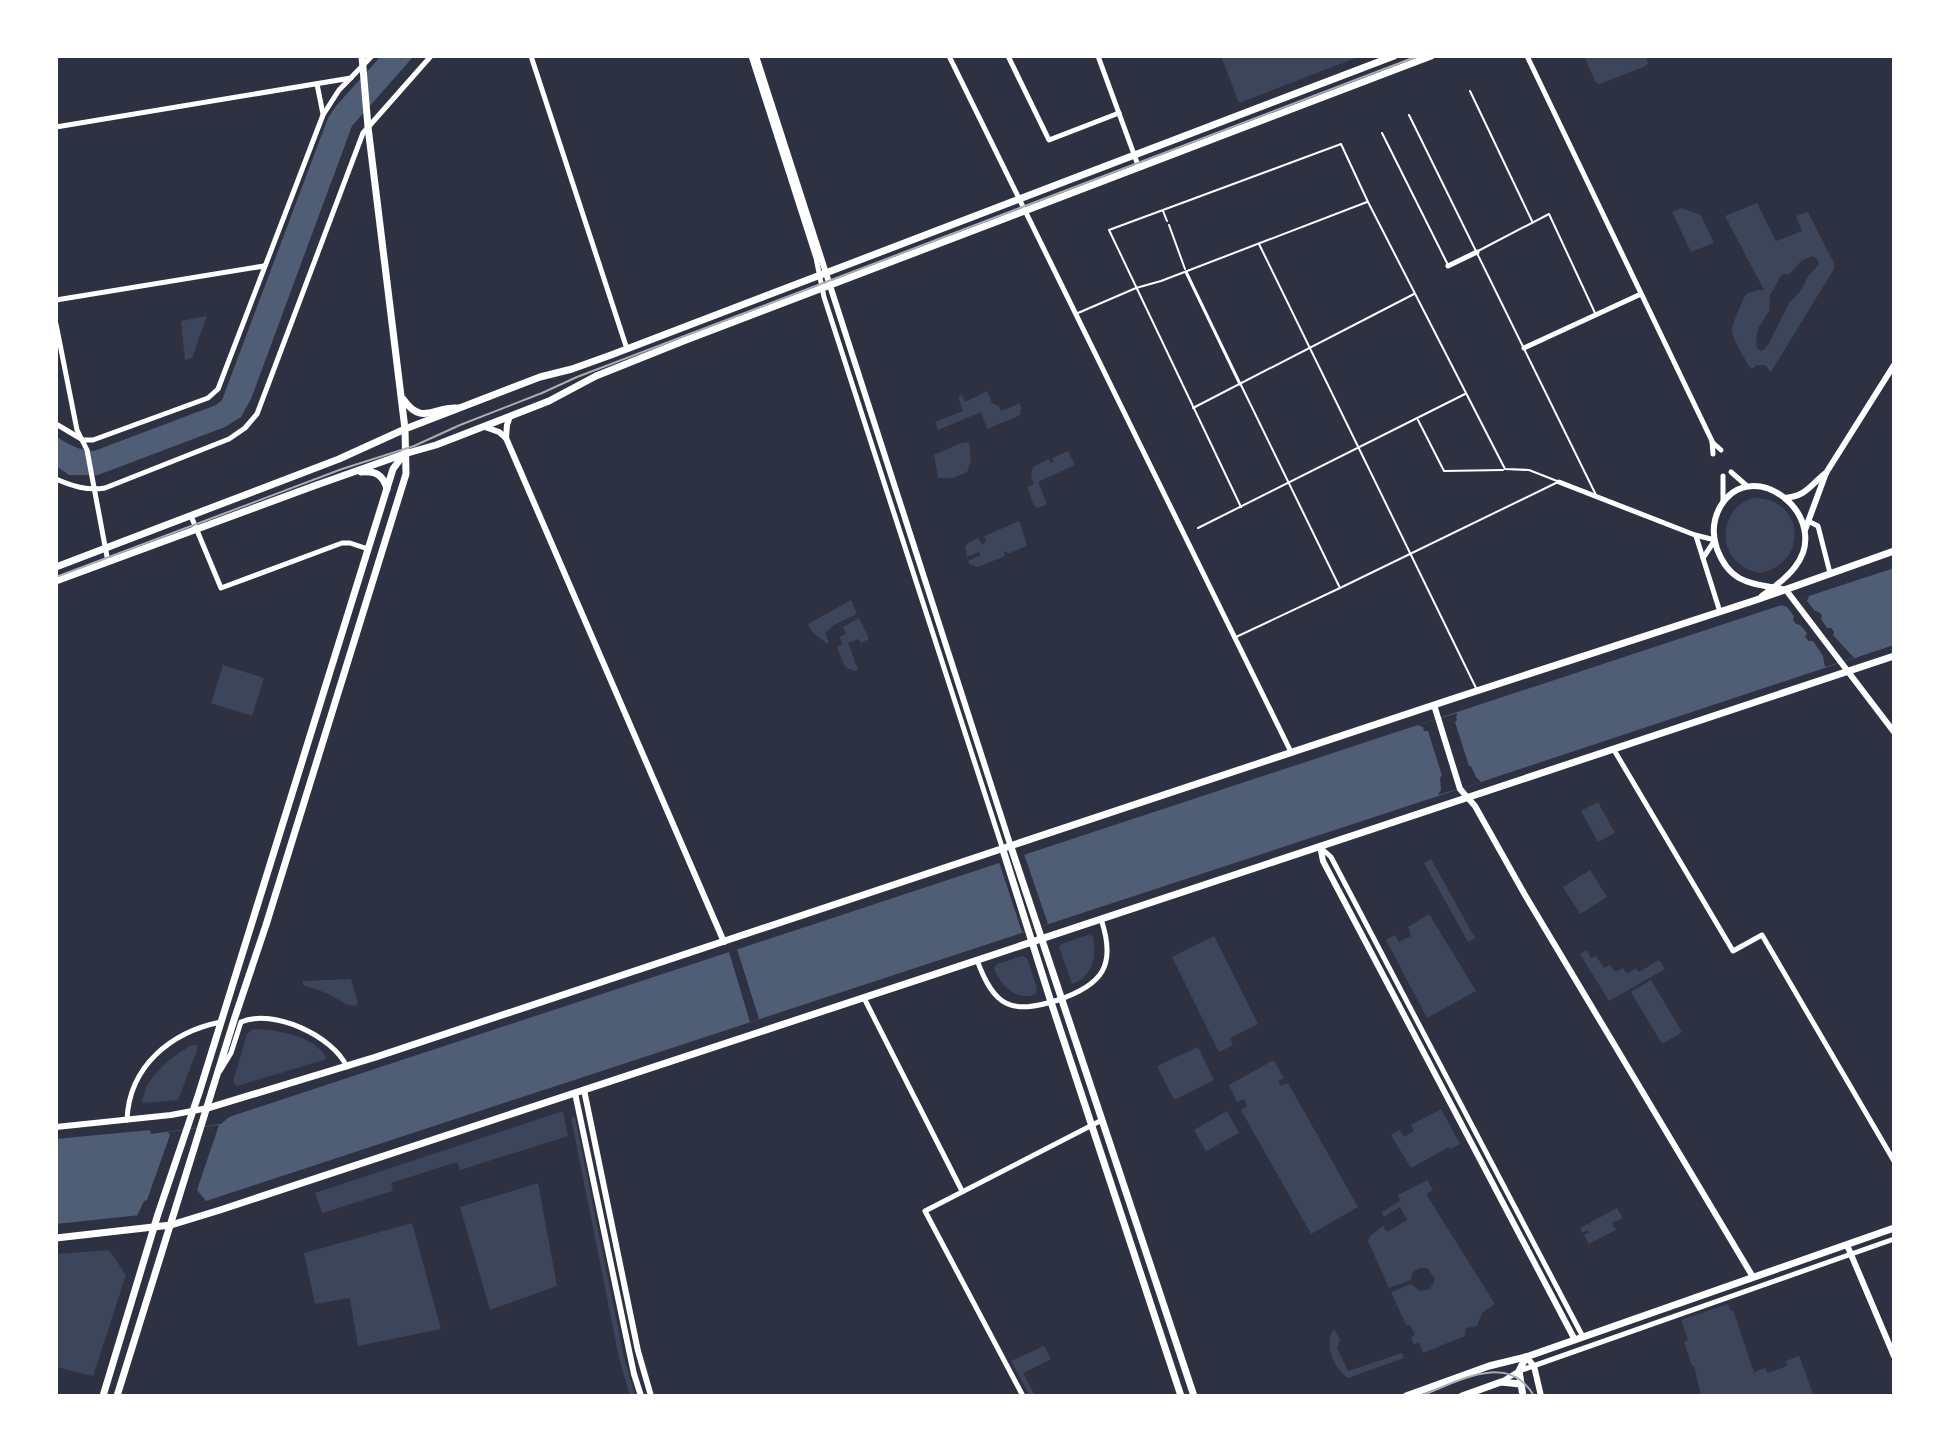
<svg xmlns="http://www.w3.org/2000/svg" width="1950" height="1452" font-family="Overpass,sans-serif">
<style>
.green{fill:#3c4559;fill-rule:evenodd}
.water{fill:#4f5d75}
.pier{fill:#2d3142}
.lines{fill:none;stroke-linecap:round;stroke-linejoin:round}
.service{stroke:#fff;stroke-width:2}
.pedestrian{stroke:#fff;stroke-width:3}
.minor{stroke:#fff;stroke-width:5}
.tertiary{stroke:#fff;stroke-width:6}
.secondary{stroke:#fff;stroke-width:7}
.primary{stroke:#fff;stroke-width:7}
.tram{stroke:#abadb3;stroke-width:2}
</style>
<rect width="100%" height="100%" fill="#2d3142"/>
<!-- green -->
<g class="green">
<polygon points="1221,56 1361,56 1239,103"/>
<polygon points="1584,56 1646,56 1648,63 1646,66 1600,84 1596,83"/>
<path d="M1757 203 1776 241 1802 231 1796 216 1808 212 1834 263V269L1771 372 1765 365H1757L1752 369 1749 367C1744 356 1733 342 1732 331 1732 323 1742 302 1746 294L1758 290H1764L1725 216ZM1812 256 1817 259 1819 264 1808 276 1802 289 1789 303 1768 345 1762 351 1757 348 1756 338 1759 327 1769 311 1770 295 1782 274H1790L1801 261Z"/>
<polygon points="1682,208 1701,215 1714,243 1691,252 1672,212"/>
<polygon points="207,316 192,358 185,360 181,321"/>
<polygon points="987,391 992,403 999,406 1001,411 1021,403 1020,405 1022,409 1020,411 1021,415 987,429 981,412 938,430 935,422 963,411 958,397 962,395 965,402"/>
<polygon points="969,442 971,461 967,472 953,478 938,478 934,455 961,443"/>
<polygon points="1068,451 1075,465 1038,482 1047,504 1038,508 1034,506 1027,487 1034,484 1031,475 1033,467 1049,459 1051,463 1054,461 1052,458"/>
<path d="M1755 498C1805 499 1809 563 1760 573 1754 572 1748 570 1742 566 1715 548 1723 504 1755 498Z"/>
<polygon points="1019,521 1027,544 1026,546 1008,554 1006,551 1004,552 1005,556 978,567 970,564 968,561 981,555 979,552 967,557 965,547 968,543 978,538 982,545 986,542 984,536"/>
<polygon points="851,600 857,614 834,625 825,633 829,643 826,643 812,632 808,624"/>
<polygon points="859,618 869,639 861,643 858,639 848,643 858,670 855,671 845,667 837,647 842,644 840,637 846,634 843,627"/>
<polygon points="223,665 264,678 252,716 211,703"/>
<polygon points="1598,802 1615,833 1598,842 1581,811"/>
<polygon points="1431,859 1475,938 1468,942 1424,863"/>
<polygon points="1590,870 1607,897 1580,914 1563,887"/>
<polygon points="1429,914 1476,991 1427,1018 1386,940 1395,935 1399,942 1411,936 1408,927"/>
<path d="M1088 935 1093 936C1097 956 1092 978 1072 984L1059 947 1061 944Z"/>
<polygon points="1214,936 1258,1024 1230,1038 1233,1045 1219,1052 1172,957"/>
<polygon points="1587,950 1591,958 1596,956 1604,968 1610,965 1615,972 1623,968 1627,974 1636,968 1639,972 1659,960 1665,969 1609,1001 1580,954"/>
<path d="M1022 956 1027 958 1037 988 1036 994C1017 1002 1000 986 994 968L997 964Z"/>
<polygon points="351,979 358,1003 355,1006 348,1005 326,993 303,985 303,981"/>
<polygon points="1651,980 1682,1032 1662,1044 1631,992"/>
<path d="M253 1029C274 1029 316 1036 326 1058L324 1060 237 1086 234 1084V1078L247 1034Z"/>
<path d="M192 1045H196L198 1048 178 1100 142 1103C144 1078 170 1057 192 1045Z"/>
<polygon points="1198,1047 1214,1080 1174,1100 1157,1066"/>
<polygon points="1274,1060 1284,1078 1278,1081 1281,1086 1288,1083 1358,1207 1311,1234 1241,1110 1247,1106 1244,1099 1237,1102 1229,1085"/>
<polygon points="1441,1109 1460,1144 1451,1149 1449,1147 1411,1168 1391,1135 1399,1130 1404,1137 1414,1131 1411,1125"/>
<polygon points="563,1111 568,1136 460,1170 457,1162 391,1183 393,1191 322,1213 315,1193"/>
<polygon points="1227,1111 1239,1133 1206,1151 1194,1130"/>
<polygon points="575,1117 624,1357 635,1396 630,1396 619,1358 571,1118"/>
<polygon points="1427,1180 1433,1190 1426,1194 1495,1304 1482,1313 1477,1326 1466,1328 1465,1336 1423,1353 1419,1343 1414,1344 1411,1338 1415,1334 1410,1325 1406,1325 1391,1292 1411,1284 1420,1291 1430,1289 1435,1279 1427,1268 1419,1268 1412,1273 1411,1280 1389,1288 1368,1241 1371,1235 1383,1226 1387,1232 1407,1220 1400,1207 1384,1217 1382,1212 1400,1201 1398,1195"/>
<polygon points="538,1183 557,1286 490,1310 460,1207"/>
<polygon points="1617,1208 1623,1218 1612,1223 1616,1230 1589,1244 1584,1235 1589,1232 1588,1230 1582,1233 1580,1228"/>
<polygon points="412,1223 441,1329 358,1346 350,1298 315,1304 304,1253"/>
<polygon points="109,1250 126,1275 93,1376 56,1367 56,1254"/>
<polygon points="1728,1304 1731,1311 1733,1310 1754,1372 1765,1368 1768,1373 1787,1366 1786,1361 1799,1356 1814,1396 1701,1396 1694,1366 1692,1366 1684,1342 1688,1340 1681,1320"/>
<path d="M1334 1329 1340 1340 1337 1348 1348 1371 1402 1353 1404 1358 1348 1378C1334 1369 1323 1343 1334 1329Z"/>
<polygon points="1044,1346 1051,1359 1023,1373 1035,1396 1030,1396 1011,1361"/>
</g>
<!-- water -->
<g class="water">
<path d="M381 56H414L352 126 251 399 241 417 225 427 98 475H69L56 466V436C69 445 78 450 94 451L216 405 222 400 328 118 336 106Z"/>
<polygon points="1894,568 1894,645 1481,782 206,1201 159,1213 56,1224 56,1139 150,1130 151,1134 221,1124 229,1117"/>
</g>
<!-- pier -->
<g class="pier">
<polygon points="1809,596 1807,601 1815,611 1819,612 1822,615 1821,619 1827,628 1831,628 1834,632 1833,635 1854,658 1825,667 1823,656 1813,641 1809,641 1805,637 1807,633 1800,625 1796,624 1793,620 1794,616 1787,607 1781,605"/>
<polygon points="1458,713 1456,717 1457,720 1455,722 1469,766 1471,766 1476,777 1481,782 1438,795 1441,790 1440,777 1442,776 1428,731 1424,731 1423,727 1417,725"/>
<polygon points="1024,854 1048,924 1022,932 999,862"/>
<polygon points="737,949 759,1019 750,1022 729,952"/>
<polygon points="219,1125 197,1190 206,1201 169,1211 137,1216 144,1201 147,1200 170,1135 168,1132"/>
</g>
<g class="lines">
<!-- service -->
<g class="service">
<polyline points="1470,91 1532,221"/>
<polyline points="1409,115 1596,495"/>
<polyline points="1382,133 1448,265"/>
<polyline points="1163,211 1167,221"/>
<polyline points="1169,225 1185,269"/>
<polyline points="1259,244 1477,690"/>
<polyline points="1478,251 1549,214 1595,313"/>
<polyline points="1078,313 1136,288 1161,281 1367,202"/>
<polyline points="1241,385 1340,588"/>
<polyline points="1193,408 1414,294"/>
<polyline points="1418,420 1444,471 1503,470"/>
<polyline points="1241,507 1109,230 1341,144 1368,202 1505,469 1529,470 1557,481"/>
<polyline points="1198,528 1465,394"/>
<polyline points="1236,637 1340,588 1558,482"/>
</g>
<!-- pedestrian -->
<polyline class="pedestrian" points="1186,272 1240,384"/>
<!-- minor -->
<g class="minor">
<polyline points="531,56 627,349"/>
<polyline points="751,56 816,258 824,297 1003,850"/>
<polyline points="949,56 1291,752"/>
<polyline points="1008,56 1049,140 1119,113"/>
<polyline points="1098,56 1139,168"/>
<polyline points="1527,56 1712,441 1713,454"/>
<polyline points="317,84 323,114"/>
<polyline points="56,127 351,78"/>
<polyline points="1448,266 1477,252"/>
<polyline points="56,300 264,266"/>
<polyline points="56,324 77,430 87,450 108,562"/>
<polyline points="1524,348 1641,294"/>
<polyline points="56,424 83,440 93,440 208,398 218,389 323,115 339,90 372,56"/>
<polyline points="1712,442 1721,450"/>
<polyline points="1731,472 1747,486"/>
<path d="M56 479C72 486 87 491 105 488L229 439 245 428 257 414 363 133 431 56"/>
<polyline points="1559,482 1695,535 1715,540 1703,558"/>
<polyline points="1723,503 1723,476"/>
<polyline points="191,516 221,588 342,543 350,543 368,549"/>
<polyline points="1808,521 1818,526 1830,573"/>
<polyline points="1696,536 1720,612"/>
<polyline points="1614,750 1733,951 1762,935 1894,1161"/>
<polyline points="1321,848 1331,857 1583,1337"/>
<path d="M977 960C994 1007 1011 1015 1058 1000 1102 985 1117 966 1101 919"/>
<polyline points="864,998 962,1191"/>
<path d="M220 1071 231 1053 241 1022C273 1008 333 1036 347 1067"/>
<path d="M127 1120C129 1066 171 1032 221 1022"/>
<polyline points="1501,1382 1519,1371 1894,1239"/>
<polyline points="1023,1396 925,1211 1102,1120"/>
</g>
<!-- tertiary -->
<g class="tertiary">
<polyline points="756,56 1011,847"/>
<polyline points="510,416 507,425 506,438 724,942"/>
<polyline points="485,427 499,432 506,438"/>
<path d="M1785 498C1807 496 1810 485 1826 473"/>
<polyline points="1805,530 1826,473 1894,365"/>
<path d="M1762 596C1773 588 1786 579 1795 567 1834 517 1752 452 1720 507 1713 520 1712 535 1717 549 1731 586 1754 583 1786 590L1894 732"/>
<polyline points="1434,705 1460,789 1475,806 1525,895 1753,1277"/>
<polyline points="1320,846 1323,861 1575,1340"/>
<polyline points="584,1090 638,1351 651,1396"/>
<polyline points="575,1093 634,1374 641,1396"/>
<polyline points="56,1127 171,1115 208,1108"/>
<polyline points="1847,1245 1894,1356"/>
<polyline points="1526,1357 1534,1366 1541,1396"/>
</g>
<!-- secondary -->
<g class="secondary">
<path d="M403 399C422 426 433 407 457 408"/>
<path d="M361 472C375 471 383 474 387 489"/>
<polyline points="56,567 339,459 405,429 368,127 362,56"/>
<polyline points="56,581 311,487 404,454"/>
<polyline points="1011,847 1194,1396"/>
<polyline points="1003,850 1051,1002 1181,1396"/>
<polyline points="208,1108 376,1057 1455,698 1756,600 1894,551"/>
<path d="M56 1238 171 1225 220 1210C778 1026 1337 842 1894 656"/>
</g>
<!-- primary -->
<g class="primary">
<polyline points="404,454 436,445 549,401 596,376 686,340 1431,56"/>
<polyline points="103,1396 158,1214 199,1093 393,469 404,454"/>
<polyline points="117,1396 234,1020 266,925 406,474 405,429 540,377 572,369 611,355 1394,56"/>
<polyline points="1406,1396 1489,1366 1526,1357 1894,1228"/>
<polyline points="1462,1396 1501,1382 1520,1384"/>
<polyline points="1523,1396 1519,1371 1526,1357"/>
</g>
<!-- tram -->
<g class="tram">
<polyline points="56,577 342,469 414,446 460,425 542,393 577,377 1418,56"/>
<path d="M1420 1396C1456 1383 1508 1350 1534 1396"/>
</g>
</g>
<!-- border -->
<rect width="1950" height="1452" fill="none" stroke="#ffffff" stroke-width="116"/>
</svg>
